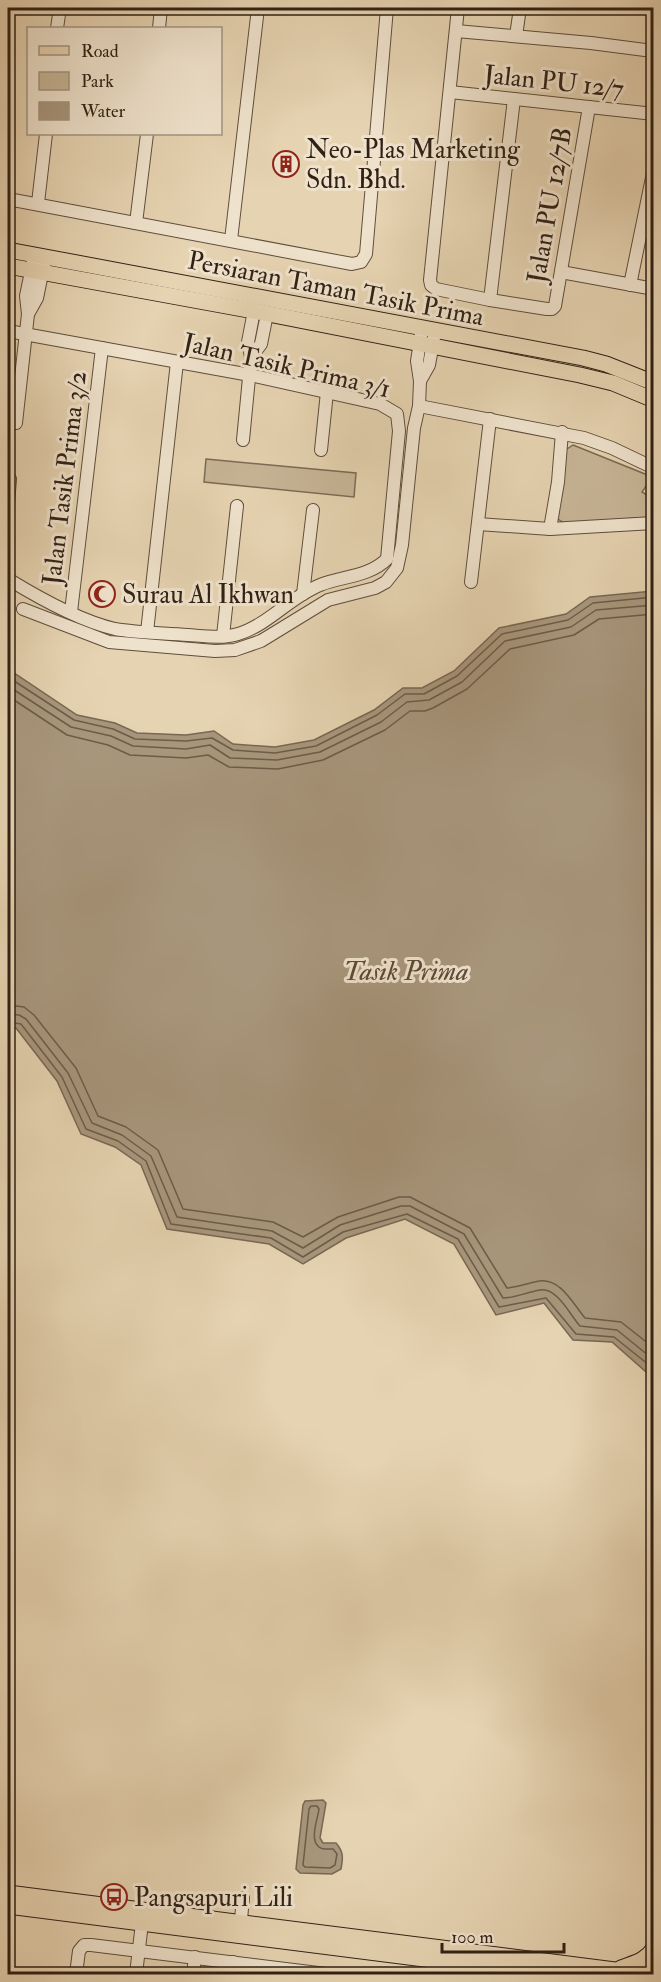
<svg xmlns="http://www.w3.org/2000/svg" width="661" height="1982" font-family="'IM FELL Double Pica',serif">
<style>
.green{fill:#c7b596;stroke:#7c6b56;stroke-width:1.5}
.water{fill:#a8967c;stroke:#786753;stroke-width:1.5}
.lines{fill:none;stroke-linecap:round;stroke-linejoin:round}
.shore{stroke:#6c5c48;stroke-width:1.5}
.minor-casing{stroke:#5e4e3c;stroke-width:14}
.major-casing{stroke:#312115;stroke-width:17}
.minor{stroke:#efe2cc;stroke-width:12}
.major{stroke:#e6d3b1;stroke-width:15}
.labels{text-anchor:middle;stroke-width:6;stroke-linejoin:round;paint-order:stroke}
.street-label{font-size:26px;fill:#312115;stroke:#efe2cc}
.poi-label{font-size:26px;fill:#312115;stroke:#efe2cc;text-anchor:start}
.water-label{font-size:27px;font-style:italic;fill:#5b4a39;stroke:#efe2cc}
</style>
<rect width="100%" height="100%" fill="#e6d3b1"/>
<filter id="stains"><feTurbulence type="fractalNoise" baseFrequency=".00333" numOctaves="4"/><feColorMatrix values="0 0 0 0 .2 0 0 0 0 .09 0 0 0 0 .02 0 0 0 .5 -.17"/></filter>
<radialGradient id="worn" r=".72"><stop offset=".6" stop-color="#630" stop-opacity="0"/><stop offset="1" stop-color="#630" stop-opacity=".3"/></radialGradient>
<!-- green -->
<g class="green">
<polygon points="573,445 645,474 651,479 642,492 653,499 653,517 564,523 558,519 564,451"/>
<polygon points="206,459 356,473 354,497 204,482"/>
</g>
<!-- water -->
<g class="water">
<polygon points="653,591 653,1378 612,1342 573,1340 544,1303 496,1315 454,1244 405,1219 346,1238 303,1264 269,1244 167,1229 141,1165 115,1147 81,1134 57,1081 16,1028 8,1027 8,669 77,715 115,723 137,733 186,735 214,731 233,744 275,747 314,740 374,710 403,688 422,688 454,671 499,628 566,614 590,597"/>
<path d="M323 1800 326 1803 320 1838 323 1843H336C344 1852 343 1858 341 1869L332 1874 300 1873 296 1869 303 1805 305 1801Z"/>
</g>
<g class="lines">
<!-- shore -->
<g class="shore">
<polyline points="8,677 74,720 113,729 135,739 186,741 212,738 233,750 275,753 316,746 377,715 405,694 424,694 457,676 502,634 568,620 593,603 654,597"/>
<polyline points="8,686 71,727 111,736 133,746 186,749 210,745 230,758 277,760 320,752 381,722 407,702 429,700 462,682 505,641 571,627 596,610 654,605"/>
<polyline points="8,696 67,735 108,745 130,755 186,758 208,755 229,767 278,769 323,760 385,730 410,711 425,711 433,708 467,689 510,649 574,635 599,619 654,614"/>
<path d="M8 1005 24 1007 34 1015 76 1068 98 1116 126 1127 158 1150 183 1209 273 1222 303 1237 338 1217 399 1197H410L470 1228 507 1288C518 1287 529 1283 539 1281 561 1278 573 1304 585 1318L621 1322 654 1348"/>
<path d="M8 1014 19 1015 26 1019 68 1073 92 1123 122 1135 151 1156 177 1217 272 1231 303 1248 340 1225 401 1206H410L464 1234 503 1298C515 1298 527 1292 540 1290 557 1287 570 1315 580 1326L617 1330 654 1360"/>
<polyline points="8,1022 21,1024 62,1077 86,1129 118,1141 146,1161 171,1224 271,1238 303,1257 343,1232 407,1214 458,1239 499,1307 546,1298 576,1334 614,1337 654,1369"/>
<path d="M311 1806H317L319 1809C318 1818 309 1840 319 1847 322 1850 329 1849 333 1849L337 1854 335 1865 330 1868 305 1867 303 1865 309 1809Z"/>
</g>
<defs>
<g id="minor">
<polyline points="458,8 430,280 431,285 436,289 490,300 547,309 552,309 555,306 589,107"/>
<polyline points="57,28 60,8"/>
<polyline points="159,28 161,8"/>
<polyline points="456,31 591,43 645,50"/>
<polyline points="516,36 520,8"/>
<polyline points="450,92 654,114"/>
<polyline points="8,199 352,264 361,262 366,254 387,8"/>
<polyline points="38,203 46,134"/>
<polyline points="136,223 147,134"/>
<polyline points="231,240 258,8"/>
<polyline points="561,272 654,289"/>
<polyline points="630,285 654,168"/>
<polyline points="490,300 514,99"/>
<polyline points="28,314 37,298 44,264"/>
<path d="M8 331 250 375 380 404 397 414 399 431 387 559C369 577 342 576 320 585 290 597 268 625 238 634 223 639 203 636 188 635 164 633 138 633 115 629 80 621 39 598 8 579"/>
<polyline points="251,357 261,344 267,314"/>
<polyline points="420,381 429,365 435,332"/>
<polyline points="419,406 584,438 612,448 654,468"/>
<polyline points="16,423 28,314 26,296 33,262"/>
<polyline points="243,440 251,357 248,342 254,311"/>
<polyline points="321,450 327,392"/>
<polyline points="8,504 10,479"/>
<polyline points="478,524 550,529 654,523"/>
<polyline points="550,529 558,482 562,432"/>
<polyline points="471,582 490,419"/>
<polyline points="303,594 313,510"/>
<polyline points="23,609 109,642 215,651 235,650 261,641 328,600 375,588 386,582 397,568 402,545 414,428 419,406 420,381 417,361 422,329"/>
<polyline points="71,612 102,348"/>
<polyline points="147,632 177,362"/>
<polyline points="223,636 237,506"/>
<polyline points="240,1930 243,1898"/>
<polyline points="76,1974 79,1951 84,1945 91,1945 326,1974"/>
<polyline points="136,1974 142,1923"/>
<polyline points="193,1974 195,1957"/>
<polyline points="231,1974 233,1962"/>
</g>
<g id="major">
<polyline points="8,250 583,358 606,364 654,383"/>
<polyline points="8,266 254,311 580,375 613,383 654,400"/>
<polyline points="8,1893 615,1970 643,1972 652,1971"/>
<polyline points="8,1906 541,1974"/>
<path d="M621 1968C634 1963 646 1961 654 1948"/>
</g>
</defs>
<!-- minor casing -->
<use href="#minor" class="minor-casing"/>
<!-- major casing -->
<use href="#major" class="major-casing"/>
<!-- minor -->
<use href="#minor" class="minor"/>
<!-- major -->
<use href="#major" class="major"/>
</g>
<!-- icons -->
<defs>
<symbol id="building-ring" viewBox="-11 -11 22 22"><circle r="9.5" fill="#efe2cc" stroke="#8f2418" stroke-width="1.5"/><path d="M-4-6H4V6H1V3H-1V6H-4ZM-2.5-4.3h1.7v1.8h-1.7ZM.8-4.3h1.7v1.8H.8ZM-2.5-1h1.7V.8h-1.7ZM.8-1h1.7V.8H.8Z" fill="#8f2418"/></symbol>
<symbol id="mosque-ring" viewBox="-11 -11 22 22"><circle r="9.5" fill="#efe2cc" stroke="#8f2418" stroke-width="1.5"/><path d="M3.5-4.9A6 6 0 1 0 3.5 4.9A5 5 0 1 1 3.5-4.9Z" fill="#8f2418"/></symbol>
<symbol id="bus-ring" viewBox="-11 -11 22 22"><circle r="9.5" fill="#efe2cc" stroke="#8f2418" stroke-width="1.5"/><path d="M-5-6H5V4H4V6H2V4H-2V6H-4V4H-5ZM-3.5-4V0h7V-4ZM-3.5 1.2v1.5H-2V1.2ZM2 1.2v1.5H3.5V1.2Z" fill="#8f2418"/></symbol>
</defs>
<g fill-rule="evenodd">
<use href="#building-ring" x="271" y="149" width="30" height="30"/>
<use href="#mosque-ring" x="87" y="579" width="30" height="30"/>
<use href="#bus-ring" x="99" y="1882" width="30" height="30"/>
</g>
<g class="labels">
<!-- street labels -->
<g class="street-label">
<text transform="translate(554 81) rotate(6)" y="9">Jalan PU 12/7</text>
<text transform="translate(549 205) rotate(-80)" y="9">Jalan PU 12/7B</text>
<text transform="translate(336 288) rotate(11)" y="9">Persiaran Taman Tasik Prima</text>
<text transform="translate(287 365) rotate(13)" y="9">Jalan Tasik Prima 3/1</text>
<text transform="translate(64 478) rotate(-83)" y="9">Jalan Tasik Prima 3/2</text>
</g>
<!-- poi labels -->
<g class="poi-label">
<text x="306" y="158">Neo-Plas Marketing<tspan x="306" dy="30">Sdn. Bhd.</tspan></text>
<text x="122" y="603">Surau Al Ikhwan</text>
<text x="134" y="1906">Pangsapuri Lili</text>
</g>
<!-- water labels -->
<g class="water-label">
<text x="406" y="980">Tasik Prima</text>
</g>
</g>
<!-- margin -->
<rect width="661" height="1982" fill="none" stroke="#e6d3b1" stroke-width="30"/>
<rect x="9" y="9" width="643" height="1964" fill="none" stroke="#312115" stroke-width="3"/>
<rect x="15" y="15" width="631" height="1952" fill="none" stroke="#312115" stroke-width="1.5"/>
<!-- legend -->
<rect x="27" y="27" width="195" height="108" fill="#efe2cc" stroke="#a39583" stroke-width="1.5"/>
<rect x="39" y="46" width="30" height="9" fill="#e6d3b1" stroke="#a39583" stroke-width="1.5"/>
<text x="81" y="57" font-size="18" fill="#312115">Road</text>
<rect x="39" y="72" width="30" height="18" fill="#c7b596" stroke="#a39583" stroke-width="1.5"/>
<text x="81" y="87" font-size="18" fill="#312115">Park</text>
<rect x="39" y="102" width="30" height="18" fill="#a8967c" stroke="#a39583" stroke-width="1.5"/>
<text x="81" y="117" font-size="18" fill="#312115">Water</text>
<!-- scale -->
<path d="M442 1943v9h122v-9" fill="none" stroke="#312115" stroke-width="3"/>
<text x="451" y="1943" font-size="18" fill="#312115" stroke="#efe2cc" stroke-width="4.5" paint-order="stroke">100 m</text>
<rect width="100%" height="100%" filter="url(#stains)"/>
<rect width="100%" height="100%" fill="url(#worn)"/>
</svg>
